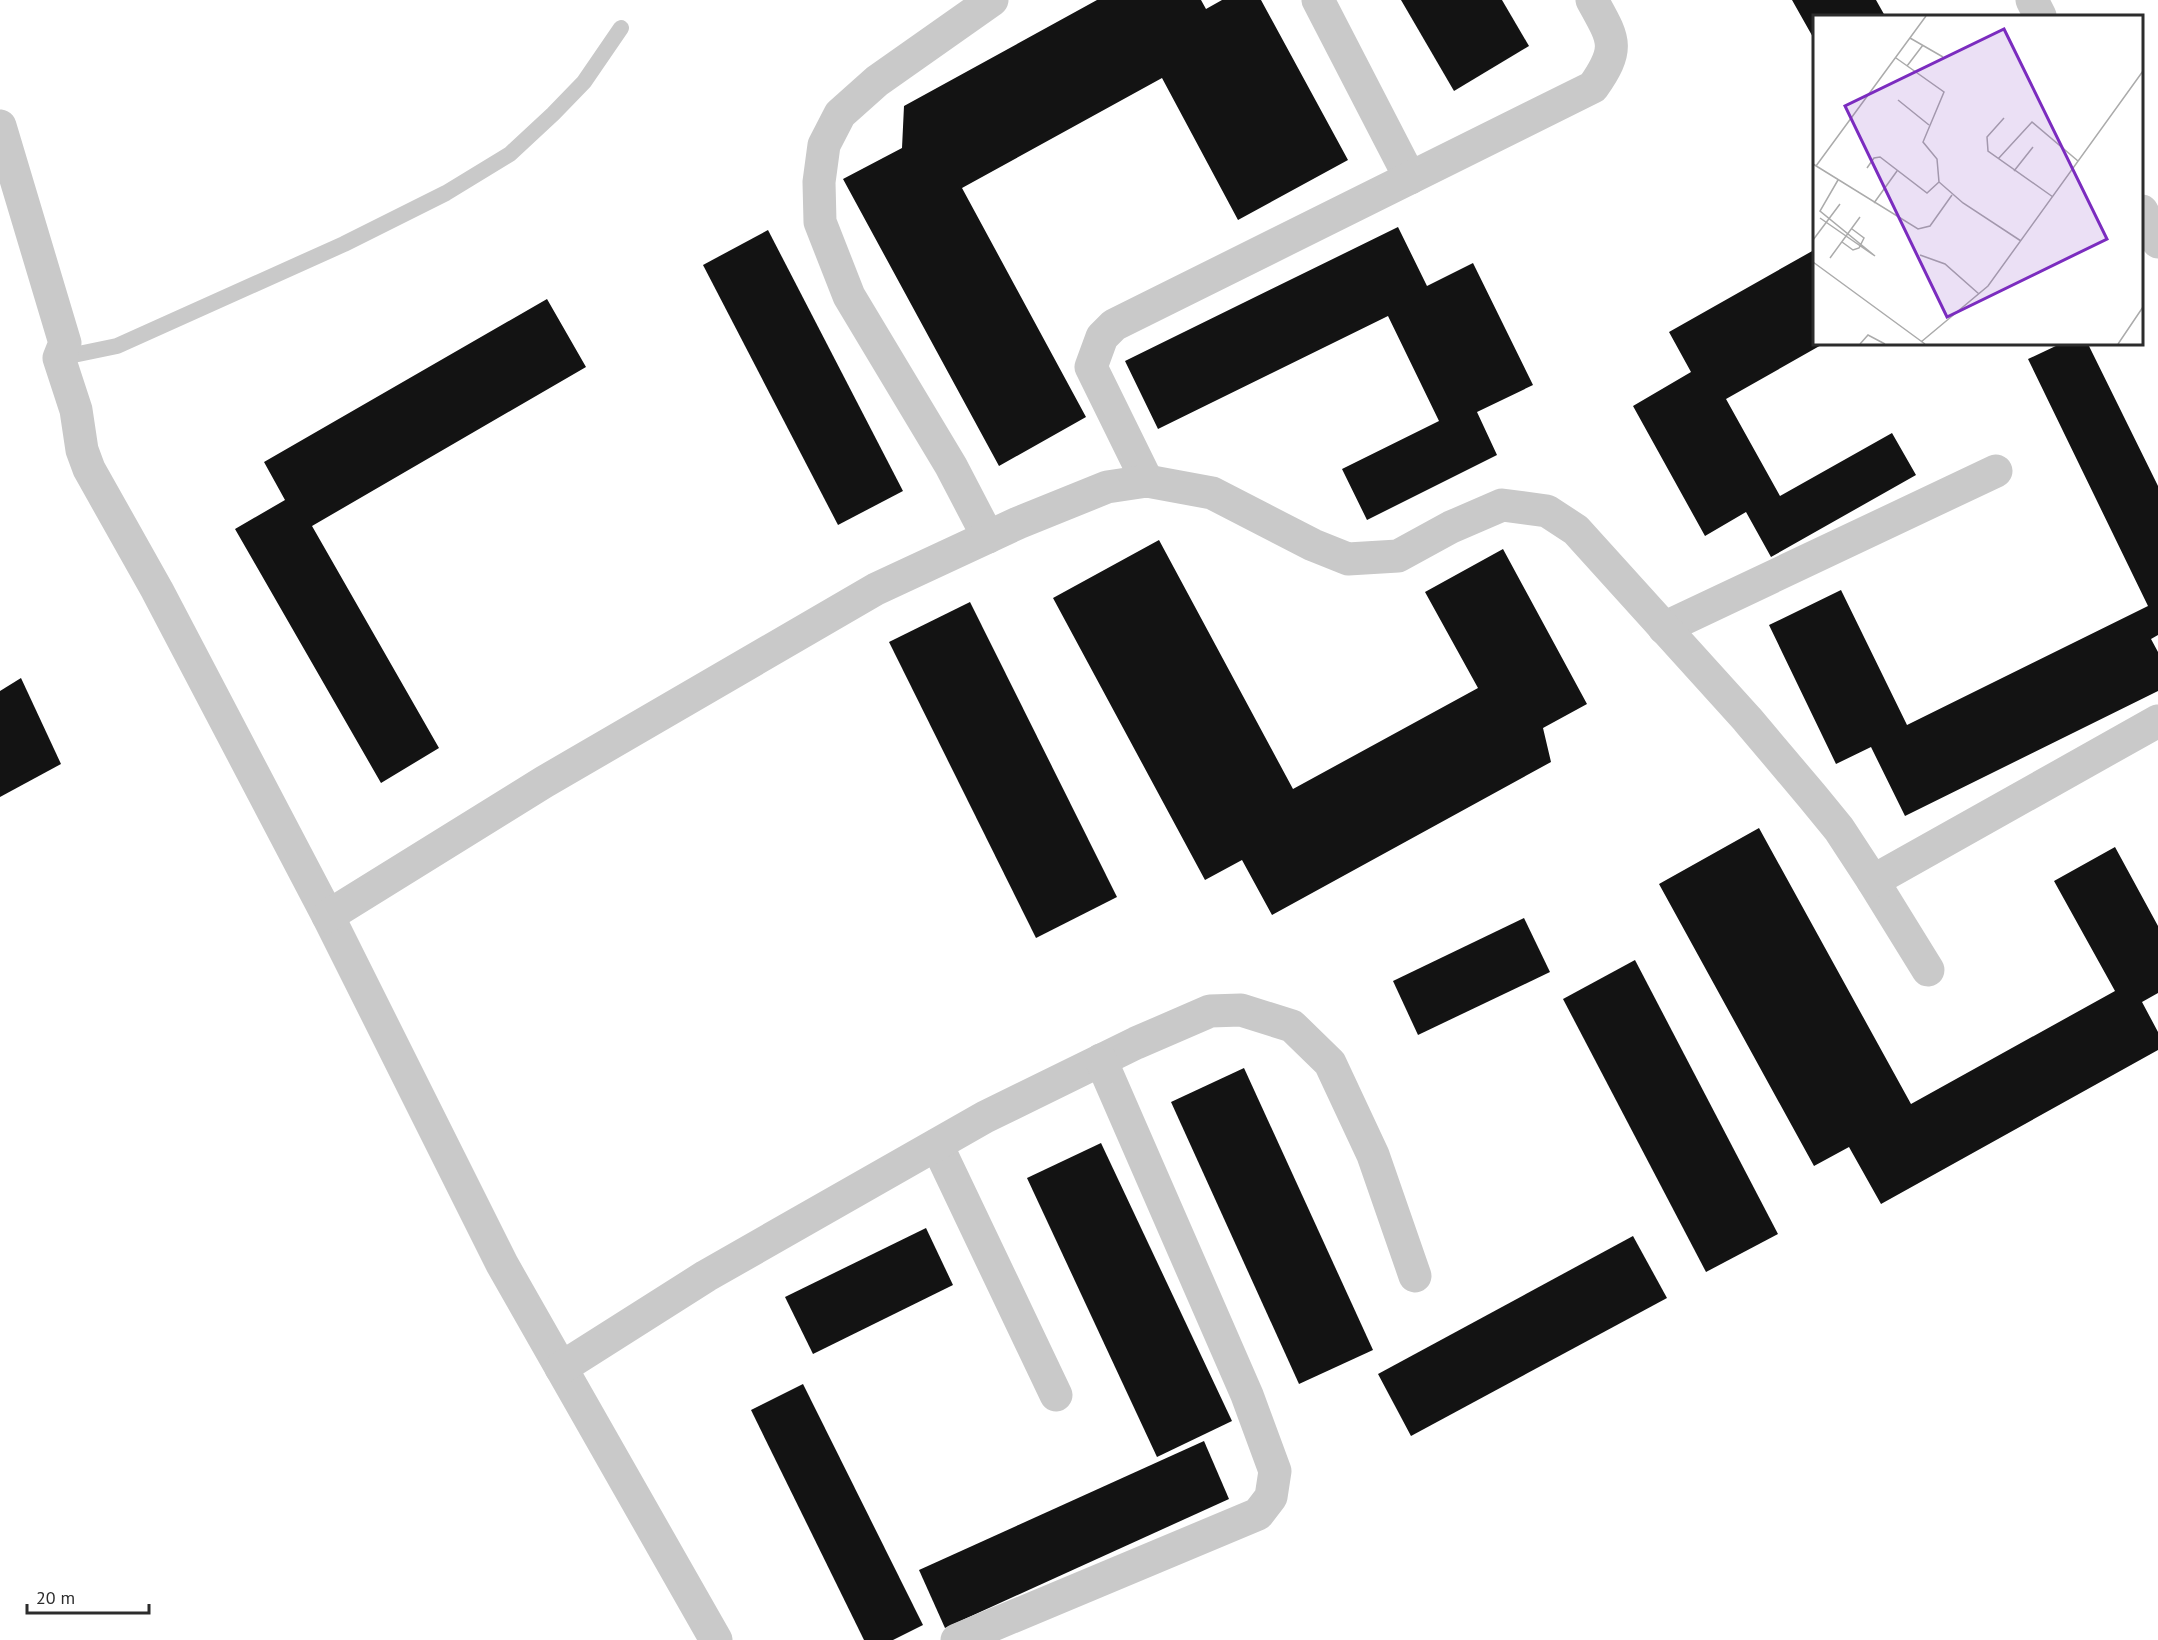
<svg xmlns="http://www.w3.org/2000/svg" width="2158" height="1640" font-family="'PT Sans',sans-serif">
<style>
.building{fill:#131313}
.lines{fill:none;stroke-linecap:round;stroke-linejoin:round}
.lane{stroke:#c9c9c9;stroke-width:16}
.street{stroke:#c9c9c9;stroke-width:33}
.inset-road{fill:none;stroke:#ababab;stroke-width:1.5}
.view{fill:#7b2cbf;fill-opacity:0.15;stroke:#7b2cbf;stroke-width:3}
.inset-edge{fill:none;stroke:#2c2c2c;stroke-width:3}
</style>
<rect width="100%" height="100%" fill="#fff"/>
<!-- building -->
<g class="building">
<polygon points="1097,0 1201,0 1206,9 1222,0 1261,0 1348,160 1238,220 1162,78 962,188 1086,417 999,466 843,179 902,148 904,106"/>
<polygon points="1401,0 1502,0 1529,46 1454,91"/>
<polygon points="1792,0 1876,0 1885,16 1814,16 1814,39"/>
<polygon points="1398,227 1427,286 1473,263 1533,385 1477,412 1497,455 1367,520 1342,469 1439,421 1388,316 1158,429 1125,361"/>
<polygon points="768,230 903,491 838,525 703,265"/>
<polygon points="1814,250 1814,344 1823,344 1726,399 1780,496 1892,433 1916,475 1771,557 1746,512 1705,536 1633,406 1691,372 1669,332"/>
<polygon points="547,299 586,367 312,526 439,748 381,783 235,529 285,500 264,462"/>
<polygon points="2060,344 2088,344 2158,486 2158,635 2151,639 2158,652 2158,691 1905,816 1871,747 1836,764 1769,625 1841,590 1907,725 2148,606 2028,359"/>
<polygon points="1159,540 1293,789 1478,688 1425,592 1503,549 1587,704 1543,728 1551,762 1272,915 1242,860 1205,880 1053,598"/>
<polygon points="970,602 1117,897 1036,938 889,642"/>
<polygon points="21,678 61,764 0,797 0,691"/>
<polygon points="1759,828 1911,1104 2115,991 2054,881 2115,847 2158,926 2158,993 2142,1002 2158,1032 2158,1050 1881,1204 1849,1147 1814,1166 1659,884"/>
<polygon points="1524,918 1550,972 1418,1035 1393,981"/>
<polygon points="1635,960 1778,1234 1706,1272 1563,999"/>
<polygon points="1244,1068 1373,1350 1299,1384 1171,1102"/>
<polygon points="1101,1143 1232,1421 1157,1457 1027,1178"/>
<polygon points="926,1228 953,1285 813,1354 785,1297"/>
<polygon points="1633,1236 1667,1298 1411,1436 1378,1374"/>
<polygon points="803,1384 923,1625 893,1640 864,1640 751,1410"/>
<polygon points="1204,1441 1229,1499 945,1628 919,1570"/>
</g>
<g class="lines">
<!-- lane -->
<polyline class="lane" points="59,358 117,346 344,244 446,193 510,154 553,114 584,82 621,28"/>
<!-- street -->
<g class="street">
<polyline points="1318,0 1410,178"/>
<polyline points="2032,0 2040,16"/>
<polyline points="0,126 65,343 59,358 76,410 82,450 89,469 157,590 328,916 502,1264 716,1640"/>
<polyline points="2142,211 2158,242"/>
<path d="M1147 481 1091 367 1102 337 1114 325 1593 87C1621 47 1614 40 1592 0"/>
<polyline points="988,537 951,466 849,296 820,222 819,182 824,145 840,114 877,81 992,0"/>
<polyline points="1664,628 1996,471"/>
<polyline points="1873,881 1928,970"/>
<polyline points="328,916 544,782 876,589 1018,523 1107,487 1147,481 1212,493 1313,545 1348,559 1398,556 1451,527 1502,505 1547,511 1576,530 1747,719 1812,796 1839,829 1873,881 2158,721"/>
<polyline points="937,1145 1056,1395"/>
<polyline points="561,1368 706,1276 985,1117 1136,1043 1210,1011 1241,1010 1292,1026 1330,1063 1373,1155 1415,1276"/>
<polyline points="957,1640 1258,1514 1271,1497 1275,1471 1247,1395 1101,1060"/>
</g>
</g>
<!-- overview -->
<g transform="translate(1813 15)">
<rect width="330" height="330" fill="#fff"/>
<path class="inset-road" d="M97 23 130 42M83 43 131 77 110 127 124 144 126 167 150 188 208 226M94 51 110 30M85 85 116 110M191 103 174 122 175 136 240 182M185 144 219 107 265 146M0 149 105 214 117 211 139 180M3 151 113 1M54 153 61 143 67 142 114 178 126 167M201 156 220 132M61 188 84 156M7 203 62 241 7 196 25 165M0 225 27 189M29 227 40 235 46 233 51 223 39 214M107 240 132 249 166 279M17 243 47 202M0 247 112 329M108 327 175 271 330 56M47 329 55 320 72 329M305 329 330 292"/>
<path class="view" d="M191 14 294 224 134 302 32 91Z"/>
<rect width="330" height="330" class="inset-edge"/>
</g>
<!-- scale -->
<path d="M27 1604v9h122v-9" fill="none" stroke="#2c2c2c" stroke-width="3"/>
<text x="36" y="1604" font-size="18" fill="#2c2c2c" stroke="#ffffff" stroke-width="4.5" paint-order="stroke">20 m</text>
</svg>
